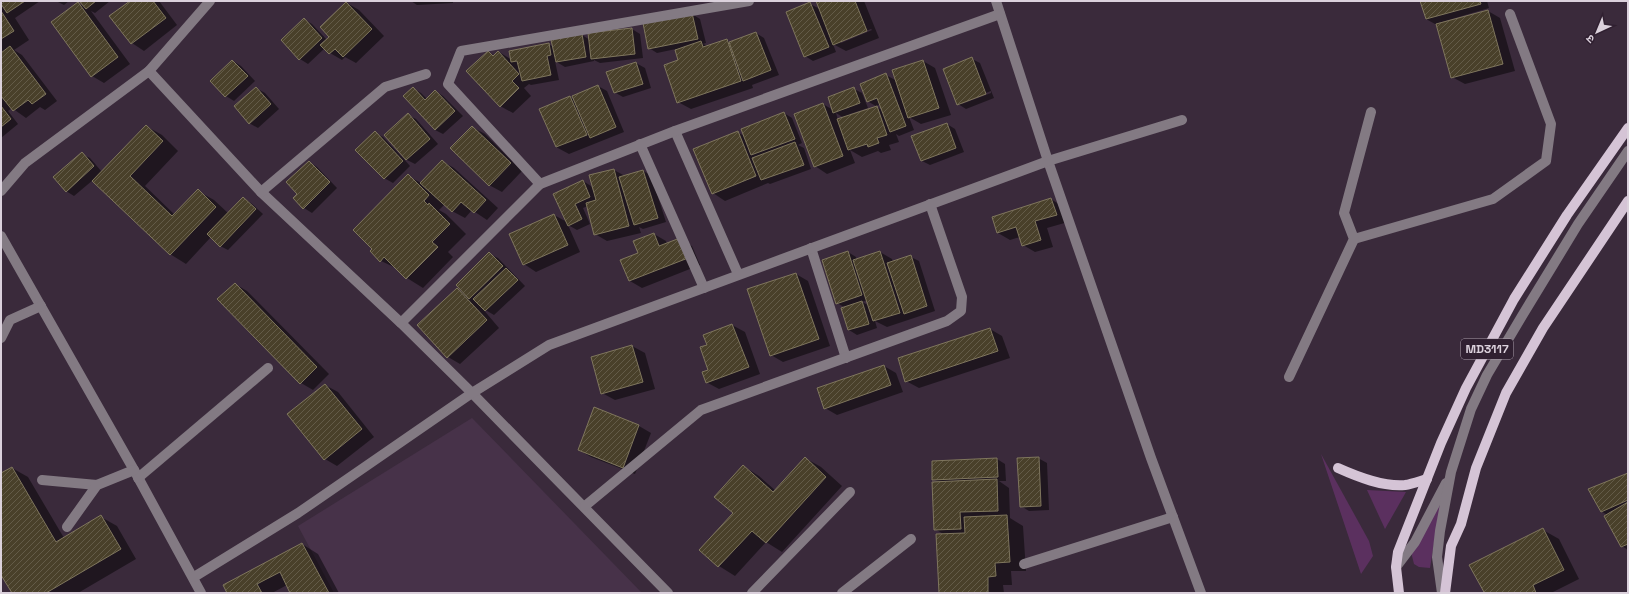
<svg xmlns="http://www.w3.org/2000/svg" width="1629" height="594" font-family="'Space Grotesk','Noto Sans Devanagari',sans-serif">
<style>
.built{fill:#473249}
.grass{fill:#5b305f}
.shadow{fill:#0007;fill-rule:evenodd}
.building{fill:url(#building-hatch);stroke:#7f765d}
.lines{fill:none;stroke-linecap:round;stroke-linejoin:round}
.minor{stroke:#837a83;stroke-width:10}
.major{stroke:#d5c4d6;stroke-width:10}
.labels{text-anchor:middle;stroke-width:3;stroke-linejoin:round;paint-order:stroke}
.shield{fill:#302031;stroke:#a89ca9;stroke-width:1}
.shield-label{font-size:12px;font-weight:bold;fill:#dbd1dc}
</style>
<defs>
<pattern id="building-hatch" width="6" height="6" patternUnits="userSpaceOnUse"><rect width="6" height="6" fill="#49402a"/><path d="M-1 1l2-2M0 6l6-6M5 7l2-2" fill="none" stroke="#635b48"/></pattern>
</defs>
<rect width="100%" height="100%" fill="#3a2a3b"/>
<!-- built -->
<polygon class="built" points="472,418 642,593 334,593 298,526"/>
<!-- grass -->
<g class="grass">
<polygon points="1321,454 1369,541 1373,556 1361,574"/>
<polygon points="1367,490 1406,492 1385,529"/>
<polygon points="1443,498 1438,518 1430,568 1419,567 1414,564 1412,556 1412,547"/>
</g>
<!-- shadow -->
<g class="shadow">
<polygon points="1,1 40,1 15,18 29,40 14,50 22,55 57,101 45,110 40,107 26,118 12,108 8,111 18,124 1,138"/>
<polygon points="56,1 69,1 64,5"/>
<polygon points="81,1 110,1 95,13 91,11 130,64 104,83 92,76 78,3 86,8"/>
<polygon points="131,1 159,1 177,25 144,51 132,43 111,17"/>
<polygon points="411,1 453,1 453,3 417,5"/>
<path d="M817 1H864L879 38 846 51 833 44 836 52 813 61 805 56 810 4 820 9ZM871 29 872 30 841 43V41Z"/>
<polygon points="1421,1 1487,1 1489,8 1435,24 1426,19"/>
<polygon points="347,3 359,10 384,36 356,63 345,57 342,60 330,53 325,48 308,64 300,59 304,19 312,24 327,40 330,37"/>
<polygon points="1488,11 1500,18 1515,71 1465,84 1452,77"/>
<polygon points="692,14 700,19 706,43 703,44 708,46 727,40 731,43 756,33 764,38 779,75 752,85 753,88 691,109 678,102 679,61 676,49 657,53 649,48"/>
<polygon points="632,29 640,34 643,58 600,63 594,60 594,61 565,67 555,61 559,80 531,85 529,84 524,88 531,96 513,113 500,106 488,52 495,56 499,52 512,60 548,44 554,47 582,35 590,40"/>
<path d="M972 59 980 63 994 98 966 109 958 104ZM991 91V93L962 104V102Z"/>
<polygon points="233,61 241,66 255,81 234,101 226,96"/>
<path d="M923 61 935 68 951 115 921 124 909 117 914 130 899 136 896 134 899 142 889 145 891 150 881 153 878 151 862 157 850 150 855 163 827 174 815 166 823 104 833 110 854 89 862 93 868 108 850 114V116L877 107 882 110 880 104 876 106 867 101 886 75 897 81ZM836 113 844 118 838 120Z"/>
<polygon points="636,63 645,68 651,88 623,97 614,92"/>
<polygon points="598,86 607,91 624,132 569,154 556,147 570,97 575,100"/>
<polygon points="256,88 265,93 279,109 258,128 249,123"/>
<polygon points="413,88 421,93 427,99 435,91 443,96 463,116 443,134 435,130"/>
<polygon points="784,113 792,118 802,143 798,145 804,148 811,169 770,184 768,183 725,201 713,193 738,132 745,137"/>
<polygon points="408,115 416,119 438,144 415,164 403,158 410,166 393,183 384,178 375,133 383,137 403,158"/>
<polygon points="947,124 955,129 964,152 930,165 922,161"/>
<polygon points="146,126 162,135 178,151 145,186 175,215 198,191 214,200 228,213 243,198 251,203 263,214 228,250 220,246 211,237 186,264 170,254 93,180 74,196 66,191 82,154 90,158 102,172"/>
<polygon points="472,127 485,134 522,171 502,192 489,185"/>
<polygon points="442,161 454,168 498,208 487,220 472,210 465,218 452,211 445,204 439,210 446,214 466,234 448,252 453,257 423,288 407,278 398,269 381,261 408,176 421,183"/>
<polygon points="309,162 317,167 337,188 312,213 304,208 299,194"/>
<polygon points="614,170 625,176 643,171 651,175 666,222 643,229 639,227 641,233 607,241 595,234 588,206 583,208 590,224 577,230 568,225 580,252 536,272 524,264 554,215 567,222 583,181 591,186 594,193"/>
<polygon points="1051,199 1063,207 1068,222 1047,228 1053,247 1035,252 1023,245 1020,237 1010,240 998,233"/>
<polygon points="654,234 666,241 667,244 680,239 692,246 700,265 642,288 630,281 639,254"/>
<path d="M848 252 856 257 857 260 880 252 892 259 893 262 911 257 919 261 935 311 887 327 875 321 877 328 857 335 849 330 842 308 844 307 837 303ZM868 300 870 306 862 302Z"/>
<polygon points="489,254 498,258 525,286 494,315 482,308 499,328 460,364 448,357 457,289 463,292"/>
<polygon points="796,274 808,281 830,346 783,362 771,355"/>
<polygon points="235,284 247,291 329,374 313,390 301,383"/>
<polygon points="732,325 745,332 760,374 719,389 706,382 710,370 708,345"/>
<polygon points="990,329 1002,336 1010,358 919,388 906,381"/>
<polygon points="632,346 645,353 655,389 615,400 602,393"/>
<polygon points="884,366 896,373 903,392 837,415 825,408"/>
<polygon points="325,385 338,392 374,437 337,466 325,459"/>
<polygon points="595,409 639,426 651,433 635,474 591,457 579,450"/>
<polygon points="805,458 821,467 842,486 782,552 766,542 735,576 719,566 701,550 734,513 743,466 759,476 776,491"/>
<polygon points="1038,458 1047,463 1049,510 1029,511 1021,506"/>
<polygon points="997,459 1005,464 1006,481 999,481 1009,488 1010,518 1023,526 1026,571 1011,571 1012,585 1003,585 1004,593 940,593 945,535 935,529 939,482 933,479"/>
<polygon points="12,468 28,477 64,538 101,517 117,526 136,559 78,593 13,593 1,573 1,475"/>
<polygon points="1628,474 1628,550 1622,546 1607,515 1601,511"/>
<polygon points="1543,530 1559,539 1579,579 1551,593 1483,593"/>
<polygon points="302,544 318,554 339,593 291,593 287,585 272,593 228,593"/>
</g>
<!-- building -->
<g class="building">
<polygon points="1,1 25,1 7,13 1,4"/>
<polygon points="79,1 96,1 86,9"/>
<polygon points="130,1 153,1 166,18 131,44 109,16"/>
<polygon points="816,1 855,1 867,31 833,45"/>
<polygon points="1420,1 1480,1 1481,4 1426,19"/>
<polygon points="78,2 118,57 91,77 51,22"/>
<polygon points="346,2 372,29 343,57 335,49 329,54 320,45 329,37 320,27"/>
<polygon points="810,2 829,47 804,57 786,12"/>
<polygon points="1488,10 1503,64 1451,78 1436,24"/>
<polygon points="1,11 14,31 1,39"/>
<polygon points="692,13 698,39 648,49 643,23"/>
<polygon points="304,18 322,38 299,60 281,40"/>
<polygon points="632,28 635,54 591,59 588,33"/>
<polygon points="756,32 771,70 743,81 729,42"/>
<polygon points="582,34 586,57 556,62 551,40"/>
<polygon points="727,39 741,81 677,103 664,65 678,60 675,50 701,41 703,47"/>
<polygon points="549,43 551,55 547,56 551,75 522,81 517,61 511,62 509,51"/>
<polygon points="10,46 46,94 32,104 28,100 13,111 1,96 1,53"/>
<polygon points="488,51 493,56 498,51 519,74 512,81 519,88 500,107 466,71"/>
<polygon points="972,57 986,94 957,105 943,69"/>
<polygon points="232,60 248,76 225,97 210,81"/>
<polygon points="923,60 939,108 908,118 892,70"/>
<polygon points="636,62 643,84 614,93 606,72"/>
<polygon points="886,73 906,126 890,132 877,98 867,102 860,84"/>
<polygon points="598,85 616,127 590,138 572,96"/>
<polygon points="256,87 271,104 249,124 234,106"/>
<polygon points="413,87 425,100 435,90 455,111 435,130 403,96"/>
<polygon points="854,87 860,103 833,113 828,97"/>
<polygon points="570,96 587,135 556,147 539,109"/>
<polygon points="823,103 843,156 814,167 794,114"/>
<polygon points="1,106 11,119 1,127"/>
<polygon points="877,106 887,135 877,138 879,143 868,147 867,144 848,150 837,119"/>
<polygon points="784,112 795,139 751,155 741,129"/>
<polygon points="408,113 430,139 406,160 384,135"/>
<polygon points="947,123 956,148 921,161 911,136"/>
<polygon points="146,125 163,141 130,176 172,216 198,189 216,207 170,255 92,181"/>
<polygon points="472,126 511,163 489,186 450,148"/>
<polygon points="375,131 403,161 384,179 355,150"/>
<polygon points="738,131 756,176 712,194 693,149"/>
<polygon points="795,142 804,165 761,180 752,158"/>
<polygon points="82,152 94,166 66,192 53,177"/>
<polygon points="442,160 486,200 474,213 461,202 452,212 420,183"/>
<polygon points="309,161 330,182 303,209 293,198 297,194 286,182"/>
<polygon points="614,169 629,226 594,235 586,203 596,200 589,175"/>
<polygon points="643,170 658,218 634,225 619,177"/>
<polygon points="408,174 429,195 424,201 428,205 429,203 450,224 432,242 438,247 406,279 384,257 380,262 370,251 372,249 353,230"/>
<polygon points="583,180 590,197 575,204 582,219 568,226 553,194"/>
<polygon points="243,197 256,209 220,247 207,234"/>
<polygon points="1051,198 1057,215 1035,221 1041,240 1022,246 1016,227 997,233 992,217"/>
<polygon points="554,214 568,245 523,265 509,234"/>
<polygon points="654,233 659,246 680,238 688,258 629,281 620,260 638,253 633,241"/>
<polygon points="848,251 862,295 836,304 822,260"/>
<polygon points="880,251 900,313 873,321 853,260"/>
<polygon points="489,252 503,266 469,299 456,285"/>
<polygon points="911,255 927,306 904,314 887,263"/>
<polygon points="506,268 518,280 485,311 473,299"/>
<polygon points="796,273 819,339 770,356 747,289"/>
<polygon points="235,283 317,367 300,384 217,299"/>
<polygon points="457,288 487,320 447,358 417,325"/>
<polygon points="862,301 869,324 848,330 841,308"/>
<polygon points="732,324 749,367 706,383 702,372 708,370 700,347 707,345 703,335"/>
<polygon points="990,328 998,351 905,382 898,358"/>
<polygon points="632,345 643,382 601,394 591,357"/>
<polygon points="884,365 891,385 824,409 817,388"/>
<polygon points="325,384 362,429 324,460 287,414"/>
<polygon points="594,407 639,425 623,468 578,450"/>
<polygon points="805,457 826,477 766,543 752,531 718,567 699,550 733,513 714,497 743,465 773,492"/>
<polygon points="1039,457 1041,506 1020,507 1017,458"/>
<polygon points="997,458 998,477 932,480 932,461"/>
<polygon points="12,467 56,542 101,515 121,549 46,593 12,593 1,575 1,473"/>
<polygon points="1628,473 1628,500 1601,512 1588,489"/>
<polygon points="997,479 998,511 960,512 961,529 934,530 932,482"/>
<polygon points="1628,502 1628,544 1621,547 1604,516"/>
<polygon points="1007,515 1010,562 995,563 996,576 988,577 988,593 939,593 936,534 965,533 964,517"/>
<polygon points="1543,528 1564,570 1533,585 1536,593 1482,593 1484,592 1469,565"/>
<polygon points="302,543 329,593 290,593 280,572 257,584 262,593 227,593 223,585"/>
</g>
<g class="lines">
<!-- minor -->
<g class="minor">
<polyline points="996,1 1048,161 1151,458 1201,593"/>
<polyline points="149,71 261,192 401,323 472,393 668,593"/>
<polyline points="675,131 738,274"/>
<polyline points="640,144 704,288"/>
<polyline points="540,184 448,84 461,51 749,1"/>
<polyline points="1,191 25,163 149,71 210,1"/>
<polyline points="261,192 385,87 426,74"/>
<polyline points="1,236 134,470 201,593"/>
<polyline points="1354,239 1493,199 1546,161 1551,124 1510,14"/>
<polyline points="811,248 846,358"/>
<polyline points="401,323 540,184 675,131 1000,14"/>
<polyline points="1,338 10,320 41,306"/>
<polyline points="1289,377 1354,239 1344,213 1371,112"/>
<polyline points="138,478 268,368"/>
<polyline points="42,480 97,485"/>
<polyline points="585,506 701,410 947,321 961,311 962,297 930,204"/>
<polyline points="67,527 97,485 134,470"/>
<polyline points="1024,564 1173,517"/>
<polyline points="1396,567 1415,542 1446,483"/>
<polyline points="194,577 298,513 472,393 549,345 1048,161 1182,120"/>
<polyline points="752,593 850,492"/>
<polyline points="842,593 911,539"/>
<polyline points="1442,593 1437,557 1440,531 1451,472 1471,409 1487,375 1522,316 1578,224 1628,151"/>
</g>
<!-- major -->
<g class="major">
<path d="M1338 468C1358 477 1383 487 1405 485 1412 484 1420 481 1427 479"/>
<polyline points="1399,593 1396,567 1398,552 1441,443 1466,388 1514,299 1567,215 1628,128"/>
<polyline points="1445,593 1451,546 1461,524 1476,468 1506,393 1543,328 1628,201"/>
</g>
</g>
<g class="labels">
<!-- shield labels -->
<rect class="shield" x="1461" y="339" width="52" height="20" rx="3"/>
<g class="shield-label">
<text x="1487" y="353">MD3117</text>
</g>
</g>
<!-- border -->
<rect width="1629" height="594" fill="none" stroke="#dbd1dc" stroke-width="4"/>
<!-- north arrow -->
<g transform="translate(1597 32) rotate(224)" stroke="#302031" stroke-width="3" paint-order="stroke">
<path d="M0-3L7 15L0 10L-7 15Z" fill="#dbd1dc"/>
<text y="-6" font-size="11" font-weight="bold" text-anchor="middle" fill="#dbd1dc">उ</text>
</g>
</svg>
